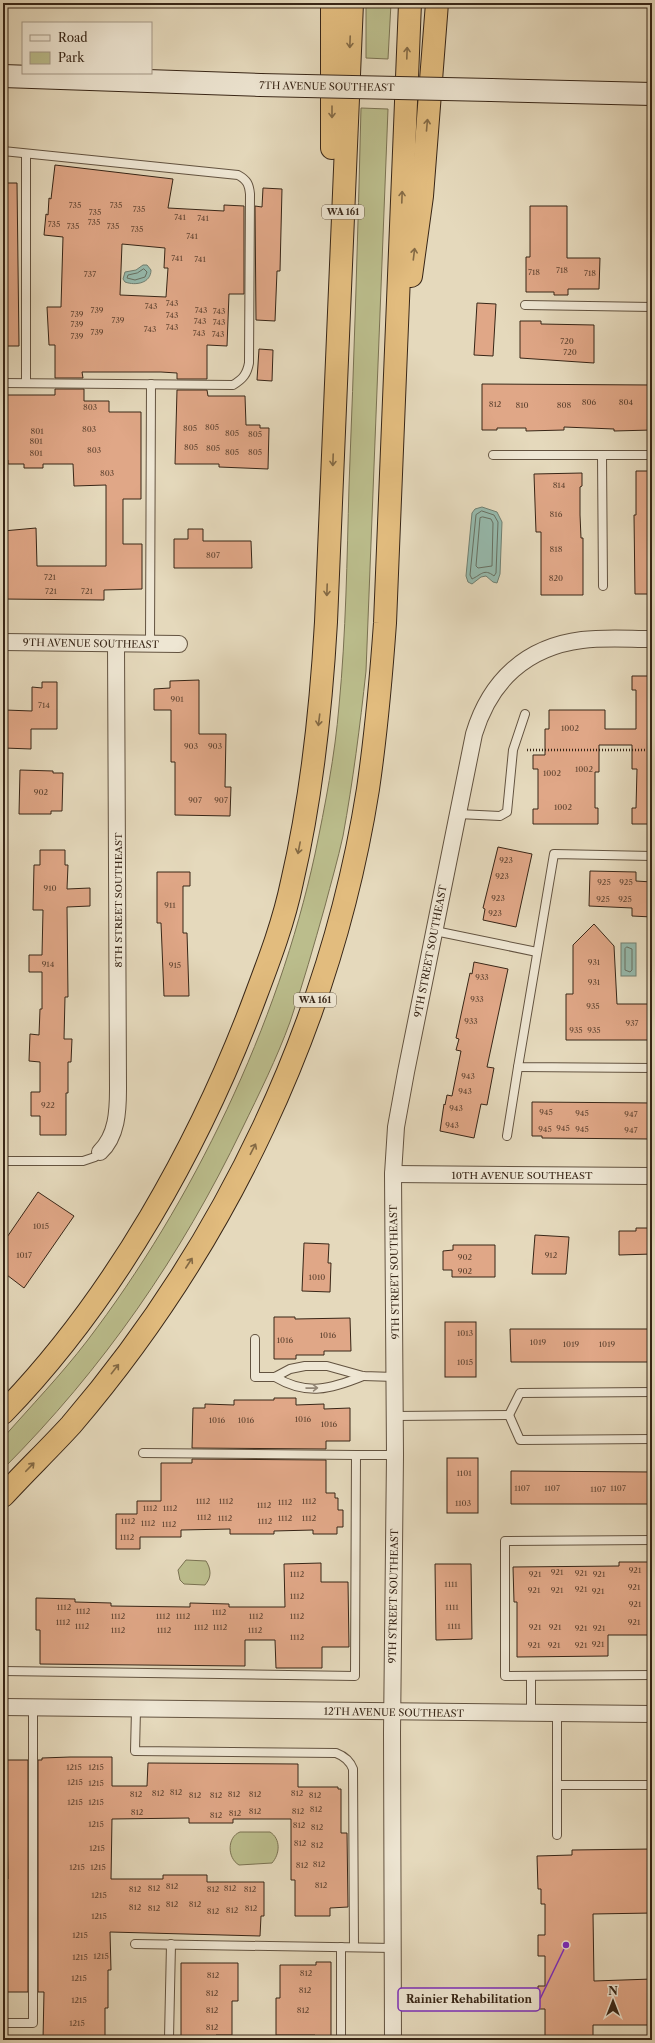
<svg xmlns="http://www.w3.org/2000/svg" width="655" height="2043" font-family="'Libre Caslon Text',serif">
<style>
.green{fill:#bbbd8c;stroke:#7a7252}
.water{fill:#96baad;stroke:#707f71}
.lines{fill:none;stroke-linecap:round;stroke-linejoin:round}
.shore{stroke:#677062;stroke-width:1}
.building{fill:#e0a787;stroke:#382617;fill-rule:evenodd}
.lane-casing{stroke:#635340;stroke-width:10}
.street-casing{stroke:#635340;stroke-width:18}
.secondary-casing{stroke:#382617;stroke-width:24}
.highway-casing{stroke:#382617;stroke-width:24}
.path{stroke:#382617;stroke-width:2.5;stroke-dasharray:1 2;stroke-linecap:butt}
.lane{stroke:#eee6d3;stroke-width:8}
.street{stroke:#eee6d3;stroke-width:16}
.secondary{stroke:#eee6d3;stroke-width:22}
.highway{stroke:#e2bc7e;stroke-width:22}
.secondary-bridge-casing{stroke:#382617;stroke-width:24;stroke-linecap:butt}
.secondary-bridge{stroke:#eee6d3;stroke-width:22}
.oneway{stroke:#846a45}
.oneway2{stroke:#938675}
.labels{text-anchor:middle;stroke-width:3;stroke-linejoin:round;paint-order:stroke}
.number-label{font-size:8px;fill:#624633}
.shield{fill:#eee6d3;stroke:#6f604f;stroke-width:1}
.shield-label{font-size:9px;font-weight:bold;fill:#382617}
.street-label{font-size:10px;fill:#382617;stroke:#eee6d3}
.leader{fill:none;stroke:#7b2cbf;stroke-width:1.5}
.callout-dot{fill:#7b2cbf;stroke:#eee6d3;stroke-width:1.5}
.callout{fill:#eee6d3;stroke:#7b2cbf;stroke-width:1.5}
.callout-label{font-size:11px;text-anchor:middle;font-weight:bold;fill:#382617}
</style>
<rect width="100%" height="100%" fill="#e5d9bc"/>
<filter id="stains"><feTurbulence type="fractalNoise" baseFrequency=".005" numOctaves="4"/><feColorMatrix values="0 0 0 0 .2 0 0 0 0 .09 0 0 0 0 .02 0 0 0 .5 -.17"/></filter>
<radialGradient id="worn" r=".72"><stop offset=".6" stop-color="#630" stop-opacity="0"/><stop offset="1" stop-color="#630" stop-opacity=".3"/></radialGradient>
<!-- green -->
<g class="green">
<polygon points="366,3 391,3 388,59 366,58"/>
<path d="M361 108 388 109 366 671C360 726 353 781 343 836 338 859 331 883 325 906 314 945 303 984 290 1022 277 1058 259 1094 242 1129 181 1256 103 1369 3 1469V1438C31 1406 61 1375 87 1341 193 1202 278 1025 315 854 325 806 335 755 339 706 346 633 347 559 349 486 354 360 358 234 361 108Z"/>
<path d="M186 1560 206 1561C211 1569 212 1577 205 1585L184 1584 180 1580 178 1570Z"/>
<path d="M240 1832H270C281 1839 280 1854 272 1863L239 1865C227 1858 227 1837 240 1832Z"/>
</g>
<!-- water -->
<g class="water">
<path d="M143 265H147L151 270C151 283 136 286 125 282L123 279 125 272 136 270Z"/>
<polygon points="482,507 497,512 502,522 500,574 497,583 493,582 486,576 481,577 472,584 468,582 466,576 472,513 475,509"/>
<rect x="621" y="943" width="15" height="33"/>
</g>
<g class="lines">
<!-- shore -->
<g class="shore">
<polygon points="144,269 147,272 145,277 135,280 127,278 128,275 137,273"/>
<path d="M482 511 494 515 498 522 496 573 494 576C484 568 481 575 472 579L470 575 476 515Z"/>
<polygon points="483,517 491,519 493,523 492,566 478,568 476,566 480,518"/>
<polygon points="627,947 632,949 632,970 630,972 625,970 625,949"/>
</g>
</g>
<!-- building -->
<g class="building">
<path d="M55 165 173 179 168 208 224 211V205L244 206V294H229L227 346 207 345V379H177V373L161 372H82L83 378H55V345H49L47 307H61L63 237 44 235 46 214 48 215 49 198 51 199ZM122 244 165 248 164 268H168L166 297 120 295Z"/>
<polygon points="3,183 17,183 19,346 3,346"/>
<polygon points="263,188 282,189 280,271 277,271 275,321 256,320 255,206 262,207"/>
<polygon points="530,206 567,206 567,258 600,258 599,289 568,289 568,295 554,295 554,292 526,292 526,257 530,257"/>
<polygon points="477,303 496,304 493,356 474,355"/>
<polygon points="520,321 541,321 541,324 594,325 594,363 520,358"/>
<polygon points="259,349 273,350 272,381 257,380"/>
<polygon points="482,384 652,385 652,430 614,431 614,429 564,427 564,430 526,431 526,428 497,428 497,430 482,430"/>
<polygon points="55,389 84,389 84,401 109,401 109,412 141,412 141,499 123,499 123,544 142,544 142,589 104,590 104,600 3,599 3,531 36,528 37,566 106,566 106,485 74,486 73,464 43,464 43,468 24,468 24,464 8,464 8,460 3,460 3,395 55,395"/>
<polygon points="177,390 207,390 208,396 245,396 246,425 260,425 260,428 269,428 268,469 219,467 219,464 175,464"/>
<polygon points="636,471 652,471 652,594 635,594 634,515 636,515"/>
<polygon points="582,473 582,486 580,487 580,515 581,538 583,538 583,595 541,595 541,532 536,532 534,474"/>
<polygon points="188,529 203,529 203,541 251,541 252,568 174,568 174,539 188,539"/>
<polygon points="632,676 652,676 652,824 632,824 632,808 636,808 637,769 632,769 632,745 599,745 599,772 595,772 595,808 598,808 598,824 533,824 533,809 538,809 538,769 533,769 533,755 545,755 545,729 549,729 549,710 605,710 605,729 636,729 636,690 632,690"/>
<polygon points="199,680 199,734 226,734 225,787 231,787 230,816 175,815 175,762 171,762 171,710 154,710 154,689 170,688 170,681"/>
<polygon points="42,682 57,682 57,729 31,729 31,749 4,748 5,710 32,711 32,687 42,688"/>
<polygon points="20,770 53,771 53,773 63,773 62,811 51,811 51,814 19,814"/>
<polygon points="498,847 532,854 516,927 483,920 485,909 483,908"/>
<polygon points="40,850 65,850 65,865 68,865 67,889 90,888 90,906 67,907 68,997 65,997 64,1039 72,1039 71,1062 68,1062 68,1093 66,1093 66,1135 40,1135 40,1116 31,1116 31,1092 40,1092 40,1062 29,1061 30,1034 39,1035 40,1009 42,1009 42,972 29,972 29,955 42,955 43,910 33,910 34,865 40,865"/>
<polygon points="590,871 636,872 636,881 652,882 652,917 632,916 632,908 589,906"/>
<polygon points="157,872 190,872 190,886 183,886 183,933 187,933 189,996 164,996 161,923 157,923"/>
<polygon points="594,924 614,946 617,1004 652,1004 652,1040 566,1040 566,994 573,994 573,945"/>
<polygon points="474,962 508,969 487,1067 494,1068 487,1105 481,1104 474,1138 440,1131 444,1104 445,1105 447,1095 452,1096 461,1051 456,1050 459,1039 456,1038 470,973 472,974"/>
<polygon points="532,1102 652,1103 652,1137 650,1137 650,1139 542,1138 542,1136 532,1136"/>
<polygon points="38,1192 74,1216 24,1288 3,1272 3,1243"/>
<polygon points="636,1228 652,1228 652,1254 619,1255 619,1231 636,1231"/>
<polygon points="535,1235 569,1237 566,1274 532,1274"/>
<polygon points="304,1243 329,1244 328,1263 331,1263 330,1292 302,1291"/>
<polygon points="453,1245 495,1245 495,1277 452,1277 452,1270 443,1270 443,1251 453,1250"/>
<polygon points="274,1317 295,1317 295,1319 350,1318 351,1351 324,1351 324,1355 296,1355 296,1359 274,1359"/>
<rect x="445" y="1322" width="31" height="55"/>
<polygon points="510,1329 652,1329 652,1362 511,1362"/>
<polygon points="274,1398 296,1398 296,1405 324,1404 324,1409 350,1408 350,1441 326,1441 326,1449 192,1448 193,1408 205,1408 205,1404 234,1405 234,1400 274,1400"/>
<rect x="447" y="1458" width="31" height="55"/>
<polygon points="192,1459 326,1460 326,1493 335,1493 335,1498 338,1498 338,1510 343,1510 343,1527 337,1527 337,1534 313,1534 313,1530 274,1531 274,1534 230,1534 230,1529 181,1530 181,1537 140,1537 140,1549 116,1549 116,1514 137,1514 137,1501 161,1501 161,1463 192,1463"/>
<polygon points="511,1471 652,1472 652,1504 511,1504"/>
<polygon points="619,1562 652,1562 652,1635 608,1635 608,1656 517,1657 517,1602 514,1602 513,1567 619,1566"/>
<polygon points="321,1563 321,1582 348,1582 349,1647 322,1647 322,1668 276,1668 275,1640 245,1640 245,1666 40,1664 40,1630 36,1630 36,1598 75,1599 75,1602 111,1603 111,1606 190,1607 190,1603 229,1604 229,1607 285,1607 284,1564"/>
<polygon points="435,1564 471,1564 472,1639 436,1640"/>
<polygon points="70,1757 112,1757 112,1786 147,1786 148,1763 298,1764 298,1787 338,1787 338,1789 341,1789 341,1833 347,1833 348,1907 330,1908 330,1916 295,1916 295,1880 291,1880 291,1819 233,1819 233,1823 189,1823 189,1818 112,1819 111,1879 163,1879 163,1875 207,1875 207,1882 264,1882 264,1916 261,1916 260,1936 110,1932 111,1970 108,1970 108,2008 105,2008 105,2040 43,2040 44,1992 38,1992 38,1760 42,1760 42,1758"/>
<polygon points="3,1760 28,1760 28,1992 3,1992 3,1879 8,1879 7,1818 3,1818"/>
<polygon points="652,1849 652,1913 593,1914 594,1981 652,1979 652,2025 593,2025 593,2040 545,2040 545,2009 538,2009 538,1986 545,1986 545,1956 538,1956 538,1935 545,1935 545,1904 541,1904 541,1889 538,1889 537,1856 572,1855 572,1850"/>
<polygon points="316,1962 331,1962 331,2040 315,2040 315,2035 276,2035 276,1998 280,1998 280,1965 316,1965"/>
<polygon points="181,1963 238,1963 238,2001 232,2001 232,2035 216,2035 216,2039 181,2040"/>
</g>
<g class="lines">
<defs>
<g id="lane">
<path d="M3 151 238 175C247 180 249 184 250 194L249 363C247 374 243 379 233 385L3 383"/>
<polyline points="26,155 26,383"/>
<polyline points="525,305 652,307"/>
<polyline points="493,455 652,455"/>
<polyline points="602,455 603,586"/>
<polyline points="150,644 151,384"/>
<polyline points="458,814 500,816 507,812 513,750 525,714"/>
<polyline points="652,856 554,854 518,1067 652,1068"/>
<polyline points="435,931 537,952"/>
<polyline points="507,1136 518,1067"/>
<polyline points="3,1161 83,1161 95,1157 100,1152"/>
<polyline points="255,1339 255,1377 275,1377 290,1369 305,1366 327,1366 363,1376 395,1377"/>
<path d="M275 1377C307 1396 331 1389 363 1376"/>
<polyline points="509,1415 520,1440 652,1439"/>
<polyline points="509,1415 520,1393 652,1392"/>
<polyline points="395,1416 509,1415"/>
<polyline points="356,1455 395,1455"/>
<polyline points="652,1540 505,1541 505,1676 652,1675"/>
<polyline points="3,1671 355,1676 356,1455 143,1453"/>
<polyline points="531,1676 531,1714"/>
<path d="M136 1710 135 1751 336 1753C344 1756 350 1761 353 1769L354 1947"/>
<polyline points="557,1714 557,1835"/>
<polyline points="557,1785 652,1785"/>
<polyline points="135,1944 393,1948"/>
<polyline points="341,1947 341,2040"/>
<polyline points="3,2023 33,2023 33,1708"/>
<polyline points="169,2038 171,1944"/>
</g>
<g id="street">
<polyline points="3,642 179,644"/>
<path d="M100 1152C117 1136 118 1111 118 1089L116 644"/>
<polyline points="393,1174 652,1176"/>
<polyline points="3,1707 652,1714"/>
<path d="M393 2040 392 1733 395 1455 393 1174 396 1127 406 1072 474 734C490 681 526 647 582 640 605 637 629 639 652 639"/>
</g>
<g id="secondary">
<polyline points="3,76 260,85"/>
<polyline points="491,90 652,94"/>
</g>
<g id="highway">
<polyline points="332,3 332,148"/>
<polyline points="411,276 422,196 437,3"/>
<path d="M3 1413C114 1299 201 1143 256 995 270 958 284 921 292 882 312 796 321 710 326 622L352 3"/>
<path d="M3 1496C25 1472 49 1449 71 1425 225 1245 331 1023 368 789 376 734 381 679 385 623L410 3"/>
</g>
</defs>
<!-- lane casing -->
<use href="#lane" class="lane-casing"/>
<!-- street casing -->
<use href="#street" class="street-casing"/>
<!-- secondary casing -->
<use href="#secondary" class="secondary-casing"/>
<!-- highway casing -->
<use href="#highway" class="highway-casing"/>
<!-- path -->
<polyline class="path" points="527,750 652,750"/>
<!-- lane -->
<use href="#lane" class="lane"/>
<!-- street -->
<use href="#street" class="street"/>
<!-- secondary -->
<use href="#secondary" class="secondary"/>
<!-- highway -->
<use href="#highway" class="highway"/>
<defs>
<polyline id="secondary-bridge" points="260,85 491,90"/>
</defs>
<!-- secondary-bridge casing -->
<use href="#secondary-bridge" class="secondary-bridge-casing"/>
<!-- secondary-bridge -->
<use href="#secondary-bridge" class="secondary-bridge"/>
</g>
<!-- one-way arrows -->
<defs><path id="oneway-shaft" d="M-6 0H5M1.5-3L5.5 0L1.5 3" fill="none" stroke-width="1.6" stroke-linecap="round" stroke-linejoin="round"/></defs>
<g class="oneway">
<use href="#oneway-shaft" transform="translate(350 42) rotate(92)"/>
<use href="#oneway-shaft" transform="translate(407 53) rotate(-88)"/>
<use href="#oneway-shaft" transform="translate(332 112) rotate(90)"/>
<use href="#oneway-shaft" transform="translate(427 125) rotate(-85)"/>
<use href="#oneway-shaft" transform="translate(402 197) rotate(-88)"/>
<use href="#oneway-shaft" transform="translate(414 254) rotate(-83)"/>
<use href="#oneway-shaft" transform="translate(333 460) rotate(92)"/>
<use href="#oneway-shaft" transform="translate(327 590) rotate(92)"/>
<use href="#oneway-shaft" transform="translate(319 720) rotate(97)"/>
<use href="#oneway-shaft" transform="translate(299 848) rotate(101)"/>
<use href="#oneway-shaft" transform="translate(253 1149) rotate(-63)"/>
<use href="#oneway-shaft" transform="translate(189 1263) rotate(-57)"/>
<use href="#oneway-shaft" transform="translate(115 1369) rotate(-52)"/>
<use href="#oneway-shaft" transform="translate(30 1467) rotate(-46)"/>
</g>
<use class="oneway2" href="#oneway-shaft" transform="translate(312 1388) rotate(-1)"/>
<g class="labels">
<!-- number labels -->
<g class="number-label">
<text x="75" y="208">735</text>
<text x="116" y="208">735</text>
<text x="139" y="212">735</text>
<text x="95" y="215">735</text>
<text x="180" y="220">741</text>
<text x="203" y="221">741</text>
<text x="94" y="225">735</text>
<text x="54" y="227">735</text>
<text x="73" y="229">735</text>
<text x="113" y="229">735</text>
<text x="137" y="232">735</text>
<text x="192" y="239">741</text>
<text x="177" y="261">741</text>
<text x="200" y="262">741</text>
<text x="562" y="273">718</text>
<text x="534" y="275">718</text>
<text x="590" y="276">718</text>
<text x="90" y="277">737</text>
<text x="172" y="306">743</text>
<text x="151" y="309">743</text>
<text x="97" y="313">739</text>
<text x="201" y="313">743</text>
<text x="219" y="314">743</text>
<text x="77" y="317">739</text>
<text x="172" y="318">743</text>
<text x="118" y="323">739</text>
<text x="200" y="324">743</text>
<text x="219" y="325">743</text>
<text x="77" y="327">739</text>
<text x="172" y="330">743</text>
<text x="150" y="332">743</text>
<text x="97" y="335">739</text>
<text x="199" y="336">743</text>
<text x="218" y="337">743</text>
<text x="77" y="339">739</text>
<text x="567" y="344">720</text>
<text x="570" y="355">720</text>
<text x="589" y="405">806</text>
<text x="626" y="405">804</text>
<text x="495" y="407">812</text>
<text x="522" y="408">810</text>
<text x="564" y="408">808</text>
<text x="90" y="410">803</text>
<text x="212" y="430">805</text>
<text x="190" y="431">805</text>
<text x="89" y="432">803</text>
<text x="37" y="434">801</text>
<text x="232" y="436">805</text>
<text x="255" y="437">805</text>
<text x="36" y="444">801</text>
<text x="191" y="450">805</text>
<text x="213" y="451">805</text>
<text x="94" y="453">803</text>
<text x="232" y="455">805</text>
<text x="255" y="455">805</text>
<text x="36" y="456">801</text>
<text x="107" y="476">803</text>
<text x="559" y="488">814</text>
<text x="556" y="517">816</text>
<text x="556" y="552">818</text>
<text x="213" y="558">807</text>
<text x="50" y="580">721</text>
<text x="556" y="581">820</text>
<text x="51" y="594">721</text>
<text x="87" y="594">721</text>
<text x="177" y="702">901</text>
<text x="44" y="708">714</text>
<text x="570" y="731">1002</text>
<text x="191" y="749">903</text>
<text x="215" y="749">903</text>
<text x="584" y="772">1002</text>
<text x="552" y="776">1002</text>
<text x="41" y="795">902</text>
<text x="195" y="803">907</text>
<text x="221" y="803">907</text>
<text x="563" y="810">1002</text>
<text x="506" y="863">923</text>
<text x="502" y="879">923</text>
<text x="604" y="885">925</text>
<text x="626" y="885">925</text>
<text x="50" y="891">910</text>
<text x="498" y="901">923</text>
<text x="603" y="902">925</text>
<text x="625" y="902">925</text>
<text x="170" y="908">911</text>
<text x="495" y="916">923</text>
<text x="594" y="965">931</text>
<text x="48" y="967">914</text>
<text x="175" y="968">915</text>
<text x="482" y="980">933</text>
<text x="594" y="985">931</text>
<text x="477" y="1002">933</text>
<text x="593" y="1009">935</text>
<text x="471" y="1024">933</text>
<text x="632" y="1026">937</text>
<text x="576" y="1033">935</text>
<text x="594" y="1033">935</text>
<text x="468" y="1079">943</text>
<text x="465" y="1094">943</text>
<text x="48" y="1108">922</text>
<text x="456" y="1111">943</text>
<text x="546" y="1115">945</text>
<text x="582" y="1116">945</text>
<text x="631" y="1117">947</text>
<text x="452" y="1128">943</text>
<text x="563" y="1131">945</text>
<text x="545" y="1132">945</text>
<text x="582" y="1132">945</text>
<text x="631" y="1133">947</text>
<text x="41" y="1229">1015</text>
<text x="24" y="1258">1017</text>
<text x="551" y="1258">912</text>
<text x="465" y="1260">902</text>
<text x="465" y="1274">902</text>
<text x="317" y="1280">1010</text>
<text x="465" y="1336">1013</text>
<text x="328" y="1338">1016</text>
<text x="285" y="1343">1016</text>
<text x="538" y="1345">1019</text>
<text x="571" y="1347">1019</text>
<text x="607" y="1347">1019</text>
<text x="465" y="1365">1015</text>
<text x="303" y="1422">1016</text>
<text x="217" y="1423">1016</text>
<text x="246" y="1423">1016</text>
<text x="329" y="1427">1016</text>
<text x="464" y="1476">1101</text>
<text x="522" y="1491">1107</text>
<text x="552" y="1491">1107</text>
<text x="618" y="1491">1107</text>
<text x="598" y="1492">1107</text>
<text x="203" y="1504">1112</text>
<text x="226" y="1504">1112</text>
<text x="309" y="1504">1112</text>
<text x="285" y="1505">1112</text>
<text x="463" y="1506">1103</text>
<text x="264" y="1508">1112</text>
<text x="150" y="1511">1112</text>
<text x="170" y="1511">1112</text>
<text x="204" y="1520">1112</text>
<text x="225" y="1521">1112</text>
<text x="285" y="1521">1112</text>
<text x="309" y="1521">1112</text>
<text x="128" y="1524">1112</text>
<text x="265" y="1524">1112</text>
<text x="148" y="1526">1112</text>
<text x="169" y="1527">1112</text>
<text x="127" y="1540">1112</text>
<text x="635" y="1573">921</text>
<text x="557" y="1575">921</text>
<text x="581" y="1576">921</text>
<text x="297" y="1577">1112</text>
<text x="535" y="1577">921</text>
<text x="599" y="1577">921</text>
<text x="451" y="1587">1111</text>
<text x="634" y="1590">921</text>
<text x="581" y="1592">921</text>
<text x="534" y="1593">921</text>
<text x="557" y="1593">921</text>
<text x="598" y="1594">921</text>
<text x="297" y="1599">1112</text>
<text x="635" y="1607">921</text>
<text x="64" y="1610">1112</text>
<text x="452" y="1610">1111</text>
<text x="83" y="1614">1112</text>
<text x="219" y="1615">1112</text>
<text x="118" y="1619">1112</text>
<text x="163" y="1619">1112</text>
<text x="183" y="1619">1112</text>
<text x="256" y="1619">1112</text>
<text x="297" y="1619">1112</text>
<text x="63" y="1625">1112</text>
<text x="634" y="1625">921</text>
<text x="82" y="1629">1112</text>
<text x="454" y="1629">1111</text>
<text x="201" y="1630">1112</text>
<text x="220" y="1630">1112</text>
<text x="535" y="1630">921</text>
<text x="555" y="1630">921</text>
<text x="581" y="1631">921</text>
<text x="599" y="1631">921</text>
<text x="118" y="1633">1112</text>
<text x="164" y="1633">1112</text>
<text x="255" y="1633">1112</text>
<text x="297" y="1640">1112</text>
<text x="598" y="1647">921</text>
<text x="534" y="1648">921</text>
<text x="554" y="1648">921</text>
<text x="581" y="1648">921</text>
<text x="74" y="1770">1215</text>
<text x="96" y="1770">1215</text>
<text x="75" y="1785">1215</text>
<text x="96" y="1786">1215</text>
<text x="176" y="1795">812</text>
<text x="158" y="1796">812</text>
<text x="297" y="1796">812</text>
<text x="136" y="1797">812</text>
<text x="234" y="1797">812</text>
<text x="255" y="1797">812</text>
<text x="195" y="1798">812</text>
<text x="216" y="1798">812</text>
<text x="315" y="1798">812</text>
<text x="75" y="1805">1215</text>
<text x="96" y="1805">1215</text>
<text x="316" y="1812">812</text>
<text x="255" y="1814">812</text>
<text x="298" y="1814">812</text>
<text x="137" y="1815">812</text>
<text x="235" y="1816">812</text>
<text x="216" y="1818">812</text>
<text x="96" y="1827">1215</text>
<text x="299" y="1828">812</text>
<text x="317" y="1830">812</text>
<text x="300" y="1846">812</text>
<text x="317" y="1848">812</text>
<text x="97" y="1851">1215</text>
<text x="319" y="1867">812</text>
<text x="302" y="1868">812</text>
<text x="77" y="1870">1215</text>
<text x="98" y="1870">1215</text>
<text x="321" y="1888">812</text>
<text x="172" y="1889">812</text>
<text x="154" y="1891">812</text>
<text x="230" y="1891">812</text>
<text x="135" y="1892">812</text>
<text x="213" y="1892">812</text>
<text x="250" y="1892">812</text>
<text x="99" y="1898">1215</text>
<text x="172" y="1907">812</text>
<text x="195" y="1907">812</text>
<text x="135" y="1910">812</text>
<text x="154" y="1911">812</text>
<text x="251" y="1911">812</text>
<text x="232" y="1913">812</text>
<text x="213" y="1914">812</text>
<text x="99" y="1919">1215</text>
<text x="80" y="1938">1215</text>
<text x="101" y="1959">1215</text>
<text x="80" y="1960">1215</text>
<text x="306" y="1976">812</text>
<text x="213" y="1978">812</text>
<text x="79" y="1981">1215</text>
<text x="305" y="1993">812</text>
<text x="212" y="1996">812</text>
<text x="79" y="2003">1215</text>
<text x="212" y="2013">812</text>
<text x="303" y="2013">812</text>
<text x="77" y="2026">1215</text>
<text x="212" y="2030">812</text>
</g>
<!-- shield labels -->
<g class="shield">
<rect x="322" y="205" width="42" height="14" rx="3"/>
<rect x="294" y="993" width="42" height="14" rx="3"/>
</g>
<g class="shield-label">
<text x="343" y="215">WA 161</text>
<text x="315" y="1003">WA 161</text>
</g>
<!-- street labels -->
<g class="street-label">
<text transform="translate(327 86) rotate(1)" y="4">7TH AVENUE SOUTHEAST</text>
<text transform="translate(91 643) rotate(1)" y="4">9TH AVENUE SOUTHEAST</text>
<text transform="translate(118 900) rotate(-90)" y="4">8TH STREET SOUTHEAST</text>
<text transform="translate(430 951) rotate(-79)" y="4">9TH STREET SOUTHEAST</text>
<text x="522" y="1179">10TH AVENUE SOUTHEAST</text>
<text transform="translate(394 1272) rotate(-91)" y="4">9TH STREET SOUTHEAST</text>
<text transform="translate(393 1596) rotate(-89)" y="4">9TH STREET SOUTHEAST</text>
<text transform="translate(394 1712) rotate(1)" y="4">12TH AVENUE SOUTHEAST</text>
</g>
</g>
<!-- callouts -->
<path class="leader" d="M566 1945L540 1999"/>
<circle class="callout-dot" cx="566" cy="1945" r="4"/>
<rect class="callout" x="398" y="1988" width="142" height="23" rx="4"/>
<g class="callout-label">
<text x="469" y="2003">Rainier Rehabilitation</text>
</g>
<!-- margin -->
<rect width="655" height="2043" fill="none" stroke="#e5d9bc" stroke-width="16"/>
<rect x="4" y="4" width="647" height="2035" fill="none" stroke="#382617" stroke-width="2"/>
<rect x="8" y="8" width="639" height="2027" fill="none" stroke="#382617"/>
<!-- legend -->
<rect x="22" y="22" width="130" height="52" fill="#eee6d3" stroke="#a59988"/>
<rect x="30" y="35" width="20" height="6" fill="#eee6d3" stroke="#a59988"/>
<text x="58" y="42" font-size="12" fill="#382617">Road</text>
<rect x="30" y="52" width="20" height="12" fill="#bbbd8c" stroke="#a59988"/>
<text x="58" y="62" font-size="12" fill="#382617">Park</text>
<!-- north arrow -->
<g transform="translate(613 2001)" stroke="#eee6d3" stroke-width="3" paint-order="stroke">
<path d="M0-3L7 15L0 10L-7 15Z" fill="#382617"/>
<text y="-6" font-size="11" font-weight="bold" text-anchor="middle" fill="#382617">N</text>
</g>
<rect width="100%" height="100%" filter="url(#stains)"/>
<rect width="100%" height="100%" fill="url(#worn)"/>
</svg>
